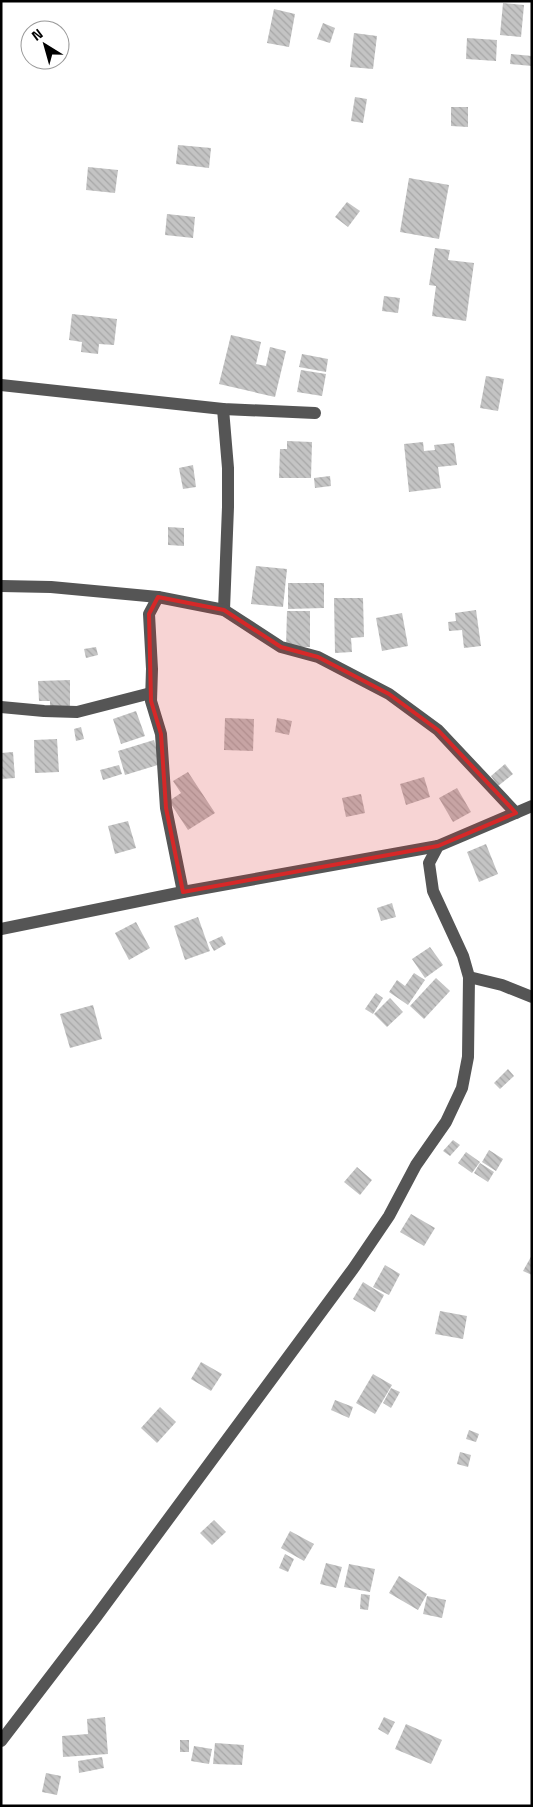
<svg xmlns="http://www.w3.org/2000/svg" width="533" height="1807" font-family="'Titillium Web',sans-serif">
<style>
.building{fill:url(#building-back-hatch)}
.lines{fill:none;stroke-linecap:round;stroke-linejoin:round}
.minor{stroke:#555;stroke-width:12}
.marked{fill:#d62828;fill-opacity:0.2;stroke:#d62828;stroke-width:4;stroke-linejoin:round}
</style>
<defs>
<pattern id="building-back-hatch" width="6" height="6" patternUnits="userSpaceOnUse" patternTransform="scale(1.25)"><rect width="6" height="6" fill="#c4c4c4"/><path d="M-1 5l2 2M0 0l6 6M5-1l2 2" fill="none" stroke="#a7a7a7"/></pattern>
</defs>
<rect width="100%" height="100%" fill="#fff"/>
<!-- building -->
<g class="building">
<polygon points="503,3 524,5 521,37 500,35"/>
<polygon points="274,9 295,14 289,47 267,43"/>
<polygon points="323,23 335,28 330,43 317,39"/>
<polygon points="354,33 377,36 373,69 350,67"/>
<polygon points="467,38 497,40 496,61 466,59"/>
<polygon points="511,54 532,56 532,66 510,64"/>
<polygon points="355,97 367,99 363,123 351,121"/>
<polygon points="451,107 468,107 468,127 451,126"/>
<polygon points="178,145 211,148 209,168 176,164"/>
<polygon points="88,167 118,170 115,193 86,190"/>
<polygon points="409,178 449,185 439,239 400,232"/>
<polygon points="347,202 360,211 348,227 335,217"/>
<polygon points="167,214 195,217 193,238 165,235"/>
<polygon points="435,248 450,250 448,260 474,263 466,321 432,316 436,286 429,285"/>
<polygon points="384,296 400,298 398,313 382,311"/>
<polygon points="72,314 117,319 114,345 99,344 98,354 81,352 82,342 69,340"/>
<polygon points="231,335 261,342 256,364 266,366 270,347 286,351 275,397 219,384"/>
<polygon points="302,354 328,359 326,372 299,367"/>
<polygon points="301,370 326,374 322,396 297,392"/>
<polygon points="486,376 504,379 498,411 480,408"/>
<polygon points="287,441 312,442 311,478 279,478 280,449 287,449"/>
<polygon points="423,442 424,451 435,450 434,445 454,443 457,465 438,467 441,488 409,492 404,444"/>
<polygon points="193,465 196,487 183,489 179,468"/>
<polygon points="330,476 331,486 315,488 314,478"/>
<polygon points="168,527 184,528 184,546 168,545"/>
<polygon points="256,566 287,569 283,607 251,604"/>
<polygon points="288,583 324,583 324,608 288,609"/>
<polygon points="334,598 363,598 364,637 351,638 352,652 335,653"/>
<polygon points="476,610 481,646 464,648 462,630 449,631 448,622 456,621 455,613"/>
<polygon points="287,611 310,611 310,647 286,647"/>
<polygon points="402,613 408,646 382,651 376,618"/>
<polygon points="96,647 98,655 86,658 84,649"/>
<polygon points="70,680 70,708 50,708 50,701 39,701 38,681"/>
<polygon points="136,711 145,736 121,744 113,719"/>
<polygon points="225,718 254,719 253,751 224,750"/>
<polygon points="277,718 292,721 289,735 275,732"/>
<polygon points="81,727 84,739 76,741 74,729"/>
<polygon points="57,739 59,772 35,773 34,740"/>
<polygon points="154,740 161,764 125,775 118,751"/>
<polygon points="13,752 15,778 1,779 1,753"/>
<polygon points="505,764 513,774 498,786 491,776"/>
<polygon points="119,765 122,774 103,780 100,770"/>
<polygon points="188,772 215,813 188,830 169,801 181,793 173,781"/>
<polygon points="424,777 430,797 406,805 400,784"/>
<polygon points="457,788 471,812 453,822 439,798"/>
<polygon points="361,794 365,813 346,817 342,798"/>
<polygon points="128,821 136,848 115,854 108,826"/>
<polygon points="486,844 498,874 479,882 467,852"/>
<polygon points="392,903 396,917 381,921 377,908"/>
<polygon points="198,917 210,951 185,960 174,926"/>
<polygon points="136,922 150,948 129,960 115,933"/>
<polygon points="222,936 226,944 214,951 209,942"/>
<polygon points="430,947 443,965 425,978 412,959"/>
<polygon points="414,973 425,980 408,1005 389,992 397,980 405,986"/>
<polygon points="436,978 450,991 424,1019 410,1006"/>
<polygon points="376,993 383,998 373,1014 365,1009"/>
<polygon points="390,998 403,1012 387,1027 374,1014"/>
<polygon points="93,1005 102,1039 70,1048 60,1014"/>
<polygon points="508,1069 514,1076 500,1089 494,1083"/>
<polygon points="453,1140 460,1145 450,1156 443,1151"/>
<polygon points="489,1150 503,1159 496,1171 482,1162"/>
<polygon points="466,1152 480,1162 472,1173 458,1163"/>
<polygon points="480,1163 494,1172 488,1182 474,1173"/>
<polygon points="357,1167 372,1180 360,1195 344,1182"/>
<polygon points="411,1214 435,1228 424,1246 400,1232"/>
<polygon points="532,1255 532,1275 523,1271"/>
<polygon points="385,1265 400,1274 389,1295 373,1287"/>
<polygon points="363,1282 384,1295 375,1312 353,1299"/>
<polygon points="440,1311 467,1316 463,1339 435,1334"/>
<polygon points="201,1362 222,1374 211,1391 191,1379"/>
<polygon points="373,1374 392,1385 375,1414 356,1403"/>
<polygon points="391,1388 400,1392 391,1408 383,1403"/>
<polygon points="335,1400 353,1407 349,1418 331,1410"/>
<polygon points="160,1407 176,1422 157,1443 141,1428"/>
<polygon points="469,1430 479,1434 476,1442 466,1439"/>
<polygon points="460,1452 471,1455 468,1467 457,1464"/>
<polygon points="214,1520 226,1532 212,1545 200,1533"/>
<polygon points="290,1531 314,1544 304,1561 281,1548"/>
<polygon points="285,1554 294,1559 288,1572 279,1568"/>
<polygon points="326,1563 342,1567 336,1588 320,1584"/>
<polygon points="349,1564 375,1569 370,1592 344,1587"/>
<polygon points="399,1576 427,1594 418,1610 389,1593"/>
<polygon points="361,1594 370,1595 368,1610 360,1609"/>
<polygon points="427,1596 446,1600 442,1618 423,1614"/>
<polygon points="105,1717 108,1754 63,1757 62,1736 88,1734 87,1719"/>
<polygon points="384,1717 395,1722 388,1735 378,1729"/>
<polygon points="406,1724 442,1740 431,1764 395,1749"/>
<rect x="180" y="1740" width="9" height="12"/>
<polygon points="215,1743 244,1745 242,1765 213,1764"/>
<polygon points="194,1746 212,1749 209,1764 191,1761"/>
<polygon points="102,1757 104,1768 79,1773 78,1761"/>
<polygon points="46,1773 61,1776 57,1795 42,1792"/>
</g>
<g class="lines">
<!-- minor -->
<g class="minor">
<polyline points="1,385 223,409 315,413"/>
<polyline points="223,409 228,468 228,507 224,610"/>
<polyline points="1,586 51,587 158,597 224,610 281,647 318,657 389,694 438,730 516,813"/>
<polyline points="158,597 149,614 152,669 151,701 161,734 166,808 183,892"/>
<polyline points="1,707 44,711 77,712 151,693"/>
<polyline points="1,929 183,892 438,846"/>
<polyline points="469,977 502,985 532,997"/>
<polyline points="1,1741 96,1617 353,1269 389,1216 416,1165 446,1122 462,1088 468,1057 469,977 463,956 433,891 429,863 438,846 532,806"/>
</g>
</g>
<!-- marked area -->
<path class="marked" d="M158 597 224 610 281 647 318 657 389 694 438 730 516 813 438 846 183 892 166 808 161 734 151 701 149 614Z"/>
<!-- border -->
<rect width="533" height="1807" fill="none" stroke="#000000" stroke-width="5"/>
<!-- north arrow -->
<g transform="translate(45 45) rotate(323)"><circle r="24" fill="#ffffff" stroke="#999999"/>
<path d="M0-4L9 19L0 12L-9 19Z" fill="#000000"/>
<text y="-8" font-size="14" font-weight="bold" text-anchor="middle" fill="#000000">N</text>
</g>
</svg>
